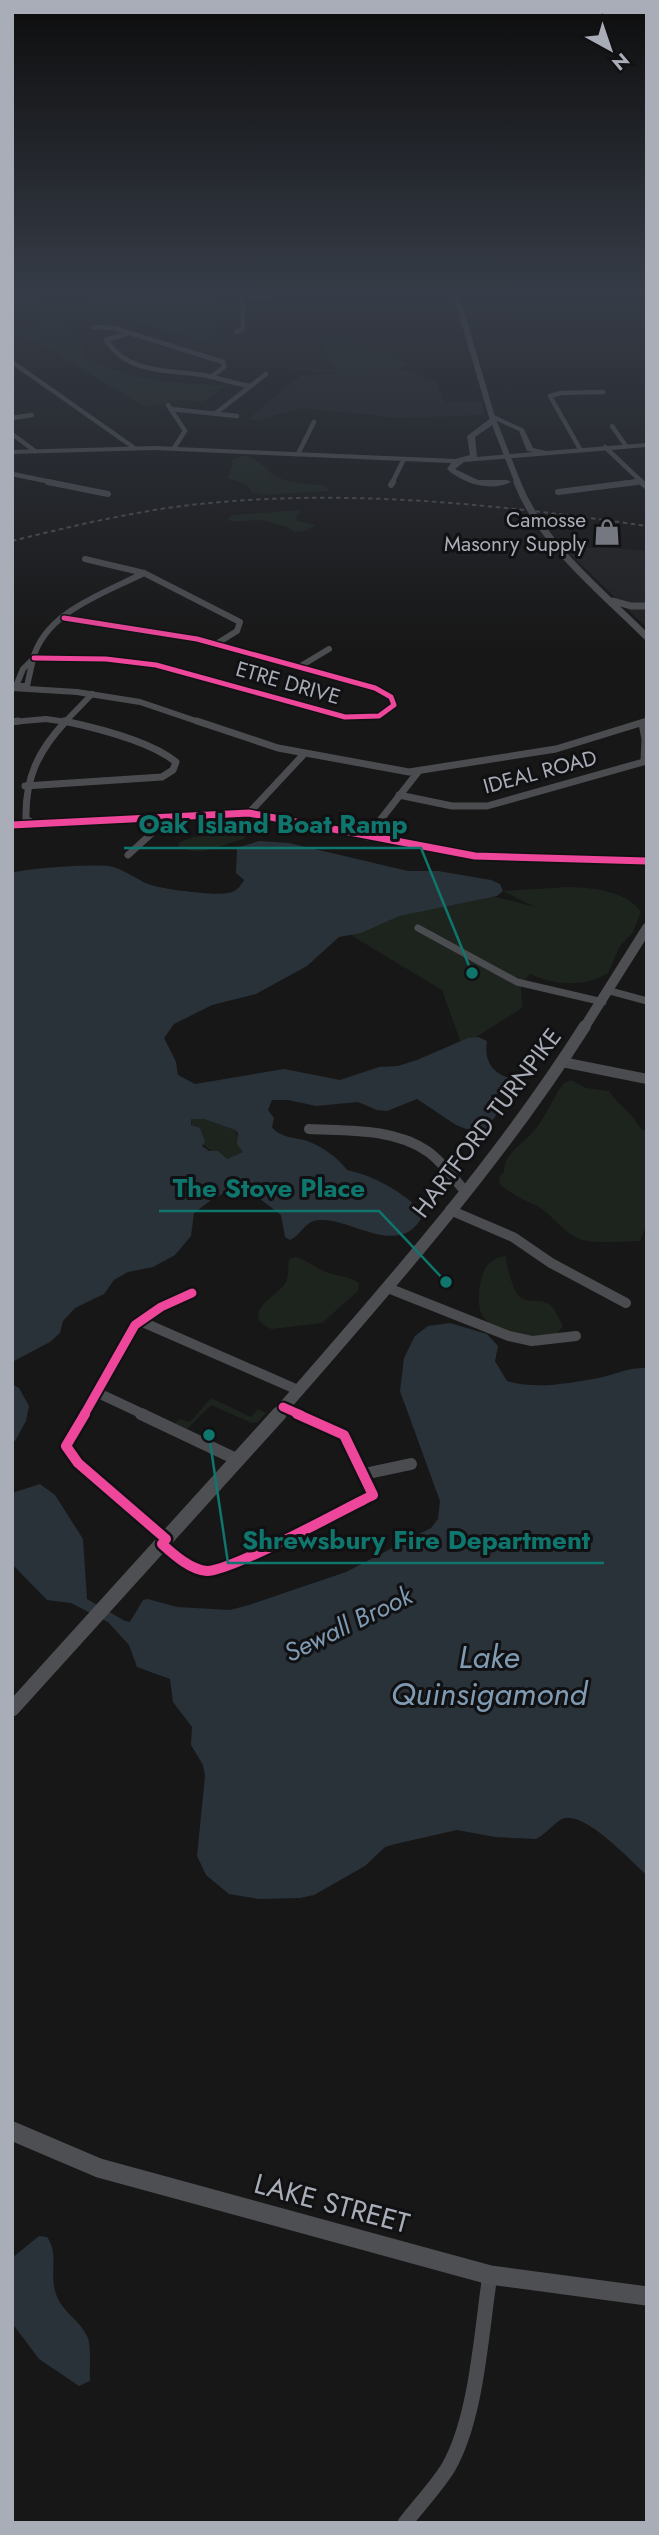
<svg xmlns="http://www.w3.org/2000/svg" width="659" height="2535" font-family="Jost,sans-serif">
<style>
.built{fill:#212123}
.green{fill:#1d241e}
.water{fill:#2a3239;fill-rule:evenodd}
.lines{fill:none;stroke-linecap:round;stroke-linejoin:round}
.minor-far5{stroke:#4b4c50;stroke-width:4.5}
.minor-far4{stroke:#4b4c50;stroke-width:6}
.minor-far3{stroke:#4b4c50;stroke-width:7}
.minor-far2{stroke:#4b4c50;stroke-width:10}
.minor-far1{stroke:#4b4c50;stroke-width:12}
.minor{stroke:#4b4c50;stroke-width:15}
.major-far5{stroke:#4d4f52;stroke-width:6}
.major-far4{stroke:#4d4f52;stroke-width:7}
.major-far3{stroke:#4d4f52;stroke-width:10}
.major-far2{stroke:#4d4f52;stroke-width:12}
.major-far1{stroke:#4d4f52;stroke-width:15}
.major{stroke:#4d4f52;stroke-width:19}
.highway{fill:#4e4e51;fill-rule:evenodd}
.rail{stroke:#4b4c4f;stroke-width:2;stroke-dasharray:4.5 3.5;stroke-linecap:butt}
.cycleway-far3-casing{stroke:#111113;stroke-width:8}
.cycleway-far2-casing{stroke:#111113;stroke-width:10}
.cycleway-far1-casing{stroke:#111113;stroke-width:13}
.cycleway-casing{stroke:#111113;stroke-width:15}
.cycleway-far3{stroke:#ed469a;stroke-width:5}
.cycleway-far2{stroke:#ed469a;stroke-width:7}
.cycleway-far1{stroke:#ed469a;stroke-width:9}
.cycleway{stroke:#ed469a;stroke-width:10}
.labels{text-anchor:middle;stroke-width:6;stroke-linejoin:round;paint-order:stroke}
.far-poi-label{font-size:21px;fill:#a8adb8;stroke:#111113;text-anchor:end}
.far-street-label{font-size:21px;fill:#a8adb8;stroke:#111113}
.street-label{font-size:24px;fill:#a8adb8;stroke:#111113}
.water-label{font-size:26px;font-style:italic;fill:#7f9bb3;stroke:#111113}
.near-street-label{font-size:28px;fill:#a8adb8;stroke:#111113}
.near-water-label{font-size:32px;font-style:italic;fill:#7f9bb3;stroke:#111113}
.leader{fill:none;stroke:#0f766e;stroke-width:2.5}
.callout-dot{fill:#0f766e;stroke:#111113;stroke-width:2.5}
.callout-label{font-size:26px;text-anchor:middle;font-weight:bold;fill:#0f766e;stroke:#111113;stroke-width:6;stroke-linejoin:round;paint-order:stroke}
</style>
<rect width="100%" height="100%" fill="#171717"/>
<!-- built -->
<g class="built">
<polygon points="404,369 436,382 445,402 482,402 485,415 399,418 302,408 258,420 248,419 300,376"/>
<polygon points="599,547 647,551 647,628 565,549"/>
</g>
<!-- green -->
<g class="green">
<path d="M12 294H29L69 305 95 294H217L221 299 218 346C170 333 114 306 65 324L69 333 82 337 85 356C123 380 182 385 227 385L203 402 179 400 145 407 42 345 12 334 41 326 15 318Z"/>
<path d="M339 336 365 343 366 344 364 346C379 353 398 354 410 365 390 374 303 375 284 367L336 369 331 365 327 353 320 350 328 345V339Z"/>
<path d="M245 455C256 458 264 467 272 474 288 485 310 483 327 486L329 491 264 495 252 492 247 485 227 478 233 465 231 460Z"/>
<path d="M299 510 301 511 296 517 297 521 316 525 305 531 295 532C289 526 265 520 256 520 245 520 236 524 227 519L233 515Z"/>
<path d="M234 832 246 836 244 839C220 844 202 859 178 846L180 842 193 837Z"/>
<path d="M568 887C592 888 626 890 641 912L633 932 620 946 608 973C584 988 554 985 530 974L521 984 522 1008 462 1046 442 990 344 931 388 916 484 894 535 907 549 914 503 891Z"/>
<path d="M571 1080 586 1088 609 1091C618 1106 633 1113 641 1129L647 1132V1223L640 1241C624 1241 587 1245 575 1237 561 1229 551 1214 537 1206 523 1199 511 1195 500 1184L499 1177 504 1172C504 1153 522 1145 533 1132 546 1118 552 1098 564 1083Z"/>
<path d="M191 1119H204L235 1130 243 1152 227 1159C209 1150 192 1141 191 1119Z"/>
<path d="M506 1256C505 1262 514 1294 520 1297 528 1303 539 1299 547 1303 555 1307 559 1319 563 1326L557 1334C534 1337 501 1338 484 1318 475 1308 479 1276 487 1266 492 1259 499 1257 506 1256Z"/>
<path d="M296 1257C306 1260 312 1265 321 1270 333 1276 347 1275 359 1283L358 1291 322 1323 271 1329C237 1313 280 1295 286 1282 289 1276 288 1266 289 1259Z"/>
<polygon points="211,1398 251,1417 258,1409 266,1413 258,1422 252,1423 211,1405 187,1429 175,1423 180,1419 190,1422"/>
</g>
<!-- water -->
<g class="water">
<path d="M259 841 289 843 408 871H438L491 880 500 884 503 891 497 896 399 916 361 933 339 937 307 966 256 994 212 1005 174 1024 164 1038 176 1062 178 1075 195 1084 284 1069 340 1080 379 1067 398 1066 417 1060 468 1038 478 1037 487 1041C483 1064 496 1077 518 1080L522 1084 521 1089 491 1095V1106L497 1114 486 1129 479 1134 456 1125 417 1099 387 1111 377 1110 358 1102 316 1106 288 1100H272L268 1110 274 1118 272 1127C280 1138 295 1137 307 1141 322 1146 338 1158 347 1170 376 1176 402 1192 424 1213 402 1261 352 1218 321 1220 304 1220 303 1234 290 1240L285 1237 281 1215 255 1195 245 1191 232 1189 211 1200 194 1213 191 1236 175 1255 153 1267 128 1272 114 1280 104 1294 75 1308 63 1321 60 1333 50 1342 12 1362V873C26 868 93 864 109 866 124 869 134 878 148 884 159 889 216 896 228 893 236 892 240 887 244 880L236 873 237 848ZM191 1119H204L235 1130 238 1133 237 1144 243 1152 227 1159 218 1151H209L202 1146 205 1142 200 1128 191 1125Z"/>
<path d="M450 1323 487 1334 498 1346 495 1361 507 1381C538 1390 568 1383 599 1378 616 1374 629 1367 647 1368V1875C630 1861 584 1809 562 1819 553 1824 546 1834 536 1839L495 1837 457 1830 395 1844 385 1847 365 1866 314 1895 300 1898 259 1899 229 1894 206 1875 197 1856 205 1776 203 1765 191 1745 192 1727 173 1702 170 1679 137 1667 129 1645 108 1622 71 1603 47 1600 12 1564V1493L40 1484 55 1495 83 1539 87 1599 125 1621 130 1622 143 1600 148 1599 177 1607 230 1610 249 1605 346 1572 431 1528 438 1519 440 1501 400 1391 404 1358 415 1336 428 1326Z"/>
<polygon points="12,1384 19,1388 29,1406 26,1421 12,1446"/>
<path d="M39 2236 47 2237C58 2252 51 2268 54 2286 58 2311 77 2316 87 2336 92 2347 89 2368 90 2381L79 2386 39 2359 12 2323V2258Z"/>
</g>
<g class="lines">
<!-- minor-far5 -->
<g class="minor-far5">
<polyline points="244,296 293,294"/>
<polyline points="94,327 114,328 223,362 224,367 211,377"/>
<polyline points="237,332 243,329 242,294"/>
<path d="M129 333 106 340C128 374 167 370 203 375 219 378 235 384 251 386"/>
<polyline points="12,362 133,447"/>
<polyline points="168,405 185,431 174,448"/>
<polyline points="170,409 237,416"/>
<polyline points="216,413 266,374"/>
<polyline points="12,418 32,415"/>
<polyline points="612,426 626,446"/>
<polyline points="12,434 35,451"/>
<polyline points="605,447 643,483"/>
<polyline points="580,449 550,396 561,393 603,392"/>
<polyline points="298,454 314,422"/>
<polyline points="12,474 56,483"/>
<polyline points="392,483 404,459"/>
<polyline points="624,483 641,481"/>
</g>
<!-- minor-far4 -->
<g class="minor-far4">
<polyline points="48,482 108,494"/>
<polyline points="641,482 647,487"/>
<polyline points="391,485 393,482"/>
<polyline points="558,492 637,482"/>
<polyline points="85,559 144,573 240,622 237,631 216,644"/>
<polyline points="34,658 106,659 156,665 345,717 379,716 394,705 391,697 375,688 197,639 64,618"/>
<polygon points="33,659 27,686 16,686 23,669"/>
<path d="M33 659C45 612 105 593 144 573"/>
<polyline points="299,667 329,649"/>
<polyline points="12,688 77,692 140,702 202,723"/>
<polyline points="12,722 46,719 73,723"/>
<polyline points="64,723 92,694"/>
<polyline points="642,723 647,721"/>
</g>
<!-- minor-far3 -->
<g class="minor-far3">
<polyline points="197,721 278,748 409,772 556,749 647,721"/>
<polyline points="12,722 18,721"/>
<polyline points="642,723 645,739 644,761"/>
<path d="M25 786 162 777 173 770 176 762C150 741 97 728 64 721"/>
<polyline points="399,795 452,806 487,806 647,761"/>
<polyline points="249,813 304,754"/>
<path d="M31 822 26 819C25 778 38 751 66 721"/>
<polyline points="12,825 249,813 475,856 647,861"/>
<polyline points="367,837 418,772"/>
<polyline points="128,855 151,834 149,817"/>
<polyline points="418,928 517,982 603,1002"/>
<polyline points="610,991 647,1001"/>
</g>
<!-- minor-far2 -->
<g class="minor-far2">
<polyline points="562,1062 647,1079"/>
<path d="M309 1129C348 1131 393 1128 427 1151 442 1161 453 1178 465 1191"/>
<polyline points="450,1210 513,1237 551,1263 626,1303"/>
<polyline points="388,1288 509,1336 532,1341 576,1336"/>
<polyline points="140,1321 298,1390"/>
<polyline points="96,1392 145,1415"/>
<polyline points="283,1407 301,1415"/>
<polyline points="84,1415 135,1325 161,1307 192,1293"/>
</g>
<!-- minor-far1 -->
<g class="minor-far1">
<polyline points="85,1414 66,1446 78,1463 166,1539"/>
<polyline points="141,1414 236,1459"/>
<polyline points="364,1474 411,1464"/>
<path d="M162 1544C174 1555 191 1570 207 1571 232 1571 344 1509 373 1495L344 1435 297 1414"/>
</g>
<!-- minor -->
<path class="minor" d="M405 2523C419 2505 436 2487 448 2468 477 2418 481 2333 490 2275"/>
<!-- major-far5 -->
<polyline class="major-far5" points="456,294 492,417 518,483"/>
<!-- major-far4 -->
<g class="major-far4">
<path d="M517 482C541 544 601 591 647 637"/>
<polyline points="613,601 631,606 647,606"/>
</g>
<!-- major-far3 -->
<polyline class="major-far3" points="584,1028 647,928"/>
<!-- major-far2 -->
<path class="major-far2" d="M277 1415C385 1291 497 1165 585 1026"/>
<!-- major-far1 -->
<polyline class="major-far1" points="12,1709 279,1414"/>
<!-- major -->
<polyline class="major" points="12,2131 99,2168 490,2275 647,2296"/>
<!-- highway -->
<path class="highway" d="M490 415H494L524 429 533 448 546 451 647 443V447L464 462 455 469 478 480H507L511 482C491 492 463 484 447 469L451 463 154 450 12 454V450L154 446 455 459 470 455 467 436 491 418ZM495 420 519 431 527 451 534 452 477 457 475 437 491 426Z"/>
<!-- rail -->
<path class="rail" d="M12 541C64 528 115 516 167 508 327 486 489 503 647 526"/>
<defs>
<polyline id="cycleway-far3" points="34,658 106,659 156,665 345,717 379,716 394,705 391,697 375,688 197,639 64,618"/>
<polyline id="cycleway-far2" points="12,825 249,813 475,856 647,861"/>
<g id="cycleway-far1">
<polyline points="283,1407 301,1415"/>
<polyline points="84,1415 135,1325 161,1307 192,1293"/>
</g>
<g id="cycleway">
<polyline points="85,1414 66,1446 78,1463 166,1539"/>
<path d="M162 1544C174 1555 191 1570 207 1571 232 1571 344 1509 373 1495L344 1435 297 1414"/>
</g>
</defs>
<!-- cycleway-far3 casing -->
<use href="#cycleway-far3" class="cycleway-far3-casing"/>
<!-- cycleway-far2 casing -->
<use href="#cycleway-far2" class="cycleway-far2-casing"/>
<!-- cycleway-far1 casing -->
<use href="#cycleway-far1" class="cycleway-far1-casing"/>
<!-- cycleway casing -->
<use href="#cycleway" class="cycleway-casing"/>
<!-- cycleway-far3 -->
<use href="#cycleway-far3" class="cycleway-far3"/>
<!-- cycleway-far2 -->
<use href="#cycleway-far2" class="cycleway-far2"/>
<!-- cycleway-far1 -->
<use href="#cycleway-far1" class="cycleway-far1"/>
<!-- cycleway -->
<use href="#cycleway" class="cycleway"/>
</g>
<!-- sky -->
<linearGradient id="sky" x2="0" y2="1"><stop stop-color="#0d0d0d"/><stop offset="0.45" stop-color="#363c47"/><stop offset="1" stop-color="#363c47" stop-opacity="0"/></linearGradient>
<rect width="659" height="649" fill="url(#sky)"/>
<!-- icons -->
<defs>
<symbol id="shop-bare" viewBox="-9 -9 18 18"><path d="M-5-2.5h2.3a2.7 3.5 0 0 1 5.4 0H5L5.5 6h-11ZM-1.5-2.5h3a1.5 2.3 0 0 0-3 0Z" fill="#757880" stroke="#111113" stroke-width="2.5" paint-order="stroke"/></symbol>
</defs>
<g fill-rule="evenodd">
<use href="#shop-bare" x="588" y="513" width="38" height="38"/>
</g>
<g class="labels">
<!-- far-poi labels -->
<g class="far-poi-label">
<text x="586" y="527">Camosse<tspan x="586" dy="24">Masonry Supply</tspan></text>
</g>
<!-- far-street labels -->
<g class="far-street-label">
<text transform="translate(288 683) rotate(16)" y="7">ETRE DRIVE</text>
<text transform="translate(540 772) rotate(-15)" y="7">IDEAL ROAD</text>
</g>
<!-- street labels -->
<g class="street-label">
<text transform="translate(487 1123) rotate(-53)" y="8">HARTFORD TURNPIKE</text>
</g>
<!-- water labels -->
<g class="water-label">
<text transform="translate(348 1624) rotate(-26)" y="9">Sewall Brook</text>
</g>
<!-- near-street labels -->
<g class="near-street-label">
<text transform="translate(332 2203) rotate(15)" y="10">LAKE STREET</text>
</g>
<!-- near-water labels -->
<g class="near-water-label">
<text x="489" y="1668">Lake<tspan x="489" dy="37">Quinsigamond</tspan></text>
</g>
</g>
<!-- callouts -->
<path class="leader" d="M472 973L421 848H124M446 1282L379 1211H159M209 1435L228 1563H604"/>
<g class="callout-dot">
<circle cx="472" cy="973" r="7"/>
<circle cx="446" cy="1282" r="7"/>
<circle cx="209" cy="1435" r="7"/>
</g>
<g class="callout-label">
<text x="273" y="833">Oak Island Boat Ramp</text>
<text x="269" y="1197">The Stove Place</text>
<text x="416" y="1549">Shrewsbury Fire Department</text>
</g>
<!-- border -->
<rect width="659" height="2535" fill="none" stroke="#a8adb8" stroke-width="28"/>
<!-- north arrow -->
<g transform="translate(610 49) rotate(140)" stroke="#111113" stroke-width="5" paint-order="stroke">
<path d="M0-5L12 26L0 18L-12 26Z" fill="#a8adb8"/>
<text y="-10" font-size="19" font-weight="bold" text-anchor="middle" fill="#a8adb8">N</text>
</g>
</svg>
